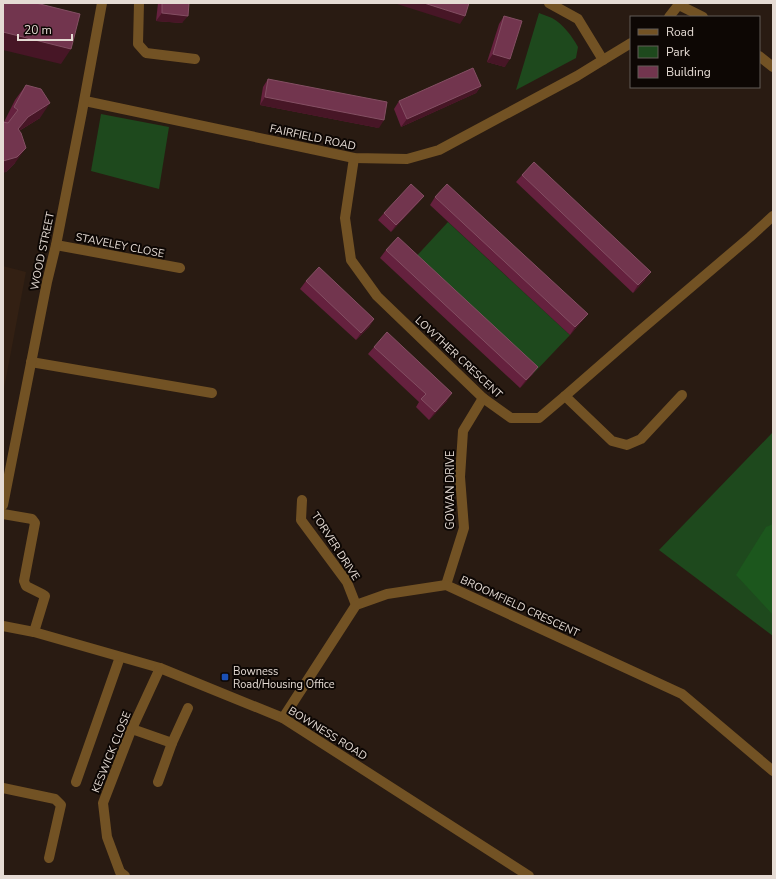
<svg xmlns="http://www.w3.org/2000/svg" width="776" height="879" font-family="'Nunito Sans',sans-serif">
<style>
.built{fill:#332013}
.green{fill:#1e491d}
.forest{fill:#1c571d}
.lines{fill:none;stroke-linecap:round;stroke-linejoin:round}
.lane{stroke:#725224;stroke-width:10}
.street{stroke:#725224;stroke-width:10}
.wall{fill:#65213e}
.shaded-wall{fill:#471626}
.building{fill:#72354e;stroke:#844f63}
.transit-dot{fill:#1a4fb4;stroke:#0d0704;stroke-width:1.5}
.labels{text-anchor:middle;stroke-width:4;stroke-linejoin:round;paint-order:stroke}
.street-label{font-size:11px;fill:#e5dbd4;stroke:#0d0704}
.poi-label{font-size:11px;fill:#e5dbd4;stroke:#0d0704;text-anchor:start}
</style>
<rect width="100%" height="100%" fill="#291b12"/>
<!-- built -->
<polygon class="built" points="3,266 26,272 3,394"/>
<!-- green -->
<g class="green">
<path d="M539 13C543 15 548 16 552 18 563 24 572 36 578 47L576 58 516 90Z"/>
<polygon points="101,114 169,127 159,189 91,171"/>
<polygon points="448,222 570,335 532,375 411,262"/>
<polygon points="773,432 773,636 659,550"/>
</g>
<!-- forest -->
<polygon class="forest" points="773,524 773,615 736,575 766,527"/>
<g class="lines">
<!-- lane -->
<g class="lane">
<polyline points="139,3 138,44 146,53 195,59"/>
<polyline points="31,362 212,393"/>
<polyline points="3,514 32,519 35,523 24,581 26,586 42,594 45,596 34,632"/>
<polyline points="132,729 172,743"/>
<polyline points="76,782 120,657"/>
<polyline points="158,782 172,743 188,708"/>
<polyline points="3,788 55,799 61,805 49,858"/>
</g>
<!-- street -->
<g class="street">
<polyline points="549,3 578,19 603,60"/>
<polyline points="679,5 703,17"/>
<polyline points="669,17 680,3"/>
<polyline points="759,56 773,67"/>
<polyline points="85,101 354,158 407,159 439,150 577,76 603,60 631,43"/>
<polyline points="354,158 345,218 351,260 377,296 483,398 511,418 539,418 565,396 636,334 750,237 773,216"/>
<polyline points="56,245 180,268"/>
<polyline points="565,396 612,441 627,445 641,439 682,395"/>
<polyline points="302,500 301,520 347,582 356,605"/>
<polyline points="3,505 47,282 56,245 82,112 102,3"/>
<polyline points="446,585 464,528 460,477 463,431 483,398"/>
<polyline points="3,626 34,632 160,668 283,718 529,876"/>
<polyline points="283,718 356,605 387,594 446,585 682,694 773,771"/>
<polyline points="125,876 120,872 107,837 103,803 130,733 160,668"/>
</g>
</g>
<!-- wall -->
<g class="wall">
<polygon points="158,3 189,3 182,23 156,21"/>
<polygon points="504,16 505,67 487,62 499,24"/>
<polygon points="268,79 379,128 260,105 263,87"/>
<polygon points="26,85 40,118 19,131 15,163 6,172 4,122 15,100"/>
<polygon points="481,86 476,93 401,127 394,109 399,101"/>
<polygon points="522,175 645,280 633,293 516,182"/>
<polygon points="424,196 418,203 391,232 378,220 384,213"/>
<polygon points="435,197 588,314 570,335 430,205"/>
<polygon points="386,250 538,367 532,375 520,388 380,258"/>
<polygon points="306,281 374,319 369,327 356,340 300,289"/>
<polygon points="374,347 447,401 429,420 416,407 419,402 368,354"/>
</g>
<!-- shaded-wall -->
<g class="shaded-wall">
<polygon points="398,3 424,3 465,16 460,24 397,4"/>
<polygon points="162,13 188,16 182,23 156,21"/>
<polygon points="3,32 71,49 61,64 3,50"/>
<polygon points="493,54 510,59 505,67 487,62"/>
<polygon points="481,86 476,93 401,127 407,119"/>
<polygon points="265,97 384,120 379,128 260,105"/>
<polygon points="50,103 40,118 17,132 18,129 28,117"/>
<polygon points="26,148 15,163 6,172 3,173 3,161"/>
<polygon points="424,196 418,203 391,232 396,225"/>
<polygon points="651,272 645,280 633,293 638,285"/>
<polygon points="588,314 570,335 575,327"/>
<polygon points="374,319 369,327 356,340 361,333"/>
<polygon points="538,367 532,375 520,388 526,380"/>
<polygon points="452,393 447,401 429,420 435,412"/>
</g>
<!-- building -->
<g class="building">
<polygon points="3,3 36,3 80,14 71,49 3,32"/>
<polygon points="162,3 189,3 188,16 162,13"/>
<polygon points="424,3 469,3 465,16"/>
<polygon points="504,16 522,21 510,59 493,54"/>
<polygon points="473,68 481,86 407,119 399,101"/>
<polygon points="268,79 387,102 384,120 265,97"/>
<polygon points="26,85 41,89 50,103 28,117 18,129 21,133 26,148 17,157 3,161 3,122 8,123 18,110 14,107"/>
<polygon points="534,162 651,272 638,285 522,175"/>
<polygon points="411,184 424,196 396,225 384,213"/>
<polygon points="447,184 588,314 575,327 435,197"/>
<polygon points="398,237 538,367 526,380 386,250"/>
<polygon points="319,267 374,319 361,333 306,281"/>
<polygon points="387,332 452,393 435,412 421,399 426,394 374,347"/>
</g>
<!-- markers -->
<rect class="transit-dot" x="221" y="673" width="8" height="8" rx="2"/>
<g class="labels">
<!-- street labels -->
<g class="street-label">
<text transform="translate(313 137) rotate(12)" y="4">FAIRFIELD ROAD</text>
<text transform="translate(120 245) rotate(11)" y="4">STAVELEY CLOSE</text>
<text transform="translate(42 251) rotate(-78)" y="4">WOOD STREET</text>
<text transform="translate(459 357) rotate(43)" y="4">LOWTHER CRESCENT</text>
<text transform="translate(450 490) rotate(-90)" y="4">GOWAN DRIVE</text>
<text transform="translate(336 546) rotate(57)" y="4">TORVER DRIVE</text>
<text transform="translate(520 606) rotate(25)" y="4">BROOMFIELD CRESCENT</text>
<text transform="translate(328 733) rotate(32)" y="4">BOWNESS ROAD</text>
<text transform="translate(111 752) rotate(-68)" y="4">KESWICK CLOSE</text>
</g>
<!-- poi labels -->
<g class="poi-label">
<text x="233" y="675">Bowness<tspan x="233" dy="13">Road/Housing Office</tspan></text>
</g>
</g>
<!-- border -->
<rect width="776" height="879" fill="none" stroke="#e5dbd4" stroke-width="8"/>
<!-- legend -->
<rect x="630" y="16" width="130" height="72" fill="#0d0704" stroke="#635c57"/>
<rect x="638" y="29" width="20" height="6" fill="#725224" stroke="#635c57"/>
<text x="666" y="36" font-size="12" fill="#e5dbd4">Road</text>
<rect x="638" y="46" width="20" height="12" fill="#1e491d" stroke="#635c57"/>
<text x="666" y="56" font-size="12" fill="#e5dbd4">Park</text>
<rect x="638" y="66" width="20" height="12" fill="#72354e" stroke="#635c57"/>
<text x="666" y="76" font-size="12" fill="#e5dbd4">Building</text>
<!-- scale -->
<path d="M18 34v6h54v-6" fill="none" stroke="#e5dbd4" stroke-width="2"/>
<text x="24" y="34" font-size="12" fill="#e5dbd4" stroke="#0d0704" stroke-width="3" paint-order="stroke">20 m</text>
</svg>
